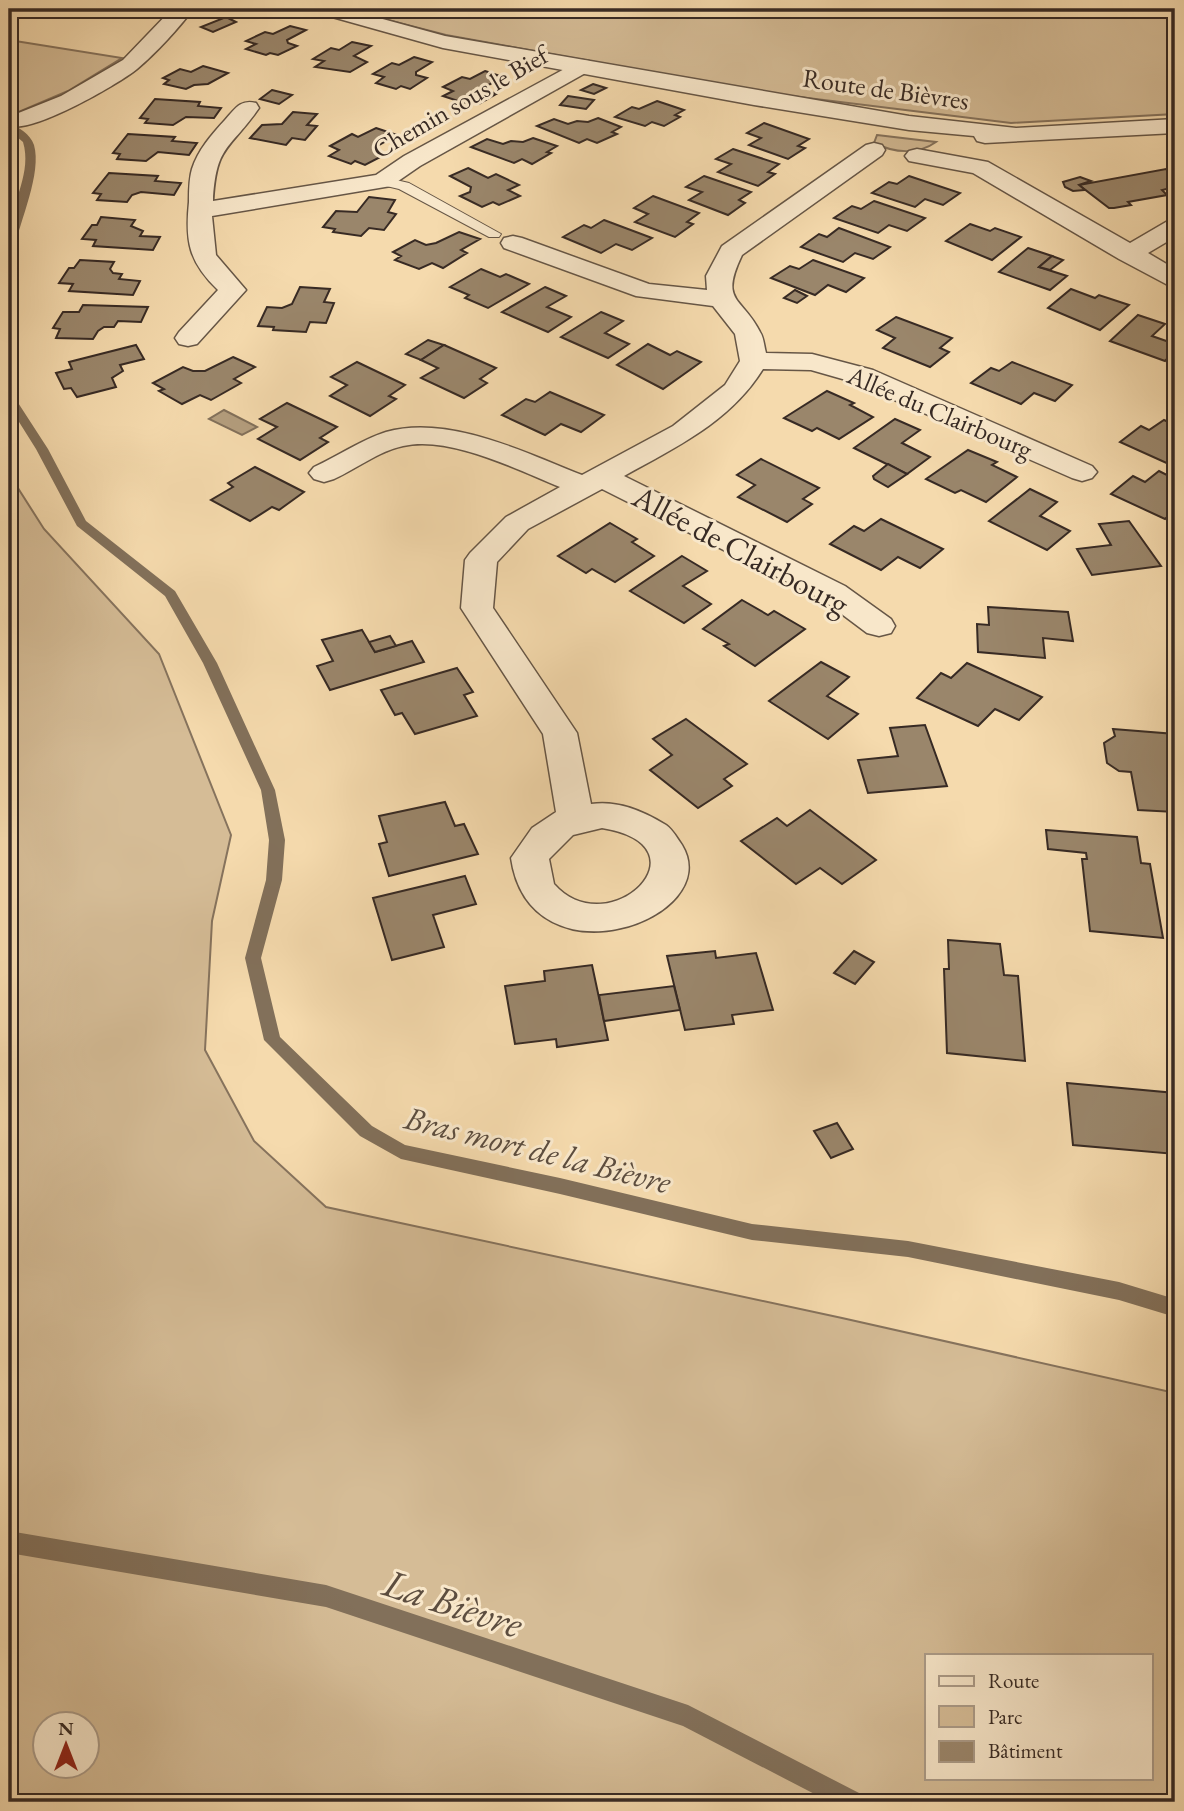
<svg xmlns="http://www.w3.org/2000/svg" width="1184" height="1811" viewBox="0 0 1184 1811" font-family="'EB Garamond',serif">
  <rect width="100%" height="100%" fill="#f5daad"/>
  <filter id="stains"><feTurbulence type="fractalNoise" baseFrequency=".00286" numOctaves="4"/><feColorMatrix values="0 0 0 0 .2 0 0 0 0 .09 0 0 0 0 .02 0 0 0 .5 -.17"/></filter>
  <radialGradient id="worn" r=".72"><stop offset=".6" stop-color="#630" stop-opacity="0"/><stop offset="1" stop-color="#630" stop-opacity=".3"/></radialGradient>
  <g fill="#d5bc96" stroke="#86735d" stroke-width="2" fill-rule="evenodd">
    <path d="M345 9H1175V114L1011 123 767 93 446 35Z"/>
    <path d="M9 40 122 58 68 91 14 114 9 112Z"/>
    <path d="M877 135 936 142C918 155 894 153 874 143Z"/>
    <path d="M9 474 44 529 159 654 231 835 212 921 205 1050 254 1141 326 1207 842 1318 1175 1393V1802H9ZM1151 1655V1778H927V1655ZM46 1724H88V1766H46Z"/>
  </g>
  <path fill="#b49e7e" stroke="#82705a" stroke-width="2" d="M224 410 257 427 242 435 209 419Z"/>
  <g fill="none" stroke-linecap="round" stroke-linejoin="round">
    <g fill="#82705a" fill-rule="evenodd">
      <path d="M9 124C19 127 30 134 34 145 42 173 20 221 14 249L9 252C9 245 8 237 9 230 13 200 32 172 23 142L9 130Z"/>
      <path d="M9 394 13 395 48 449 86 521 175 591 217 663 275 790 285 840 282 880 261 958 280 1037 372 1126 405 1145 560 1178 752 1224 908 1241 1119 1282 1175 1299V1317L1119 1300 908 1257 752 1240 560 1194 401 1159 360 1136 264 1040 245 958 266 880 269 840 261 790 203 663 165 596 77 526 36 449 9 406Z"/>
      <path d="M9 1531 326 1585 688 1705 861 1794 865 1802H830L683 1726 326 1607 9 1553Z"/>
    </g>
  </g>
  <g fill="#9a866b" stroke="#372a24" stroke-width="2">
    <path d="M226 17 236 22 213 32 201 27Z"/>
    <path d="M290 26 306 30 287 40 288 43 297 46 278 55 270 53 266 55 246 49 256 44 246 41 265 32 273 34Z"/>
    <path d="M352 42 371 46 354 56 367 62 350 72 315 67 324 61 313 59 331 48 339 50Z"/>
    <path d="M414 57 432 62 416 72V75L427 78 410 89 401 86 396 89 376 83 384 77 373 74 392 63 399 65Z"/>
    <path d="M203 66 228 73 208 84 194 85 186 89 164 84 169 80 163 78 180 69 191 72Z"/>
    <path d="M485 71 503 77 483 88 496 94 479 104 469 101 464 103 443 96 453 91 443 87 462 77 470 79Z"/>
    <path d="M593 84 606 88 594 94 581 90Z"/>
    <path d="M272 90 292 95 279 104 260 99Z"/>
    <path d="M568 96 594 100 586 109 560 105Z"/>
    <path d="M155 99 200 102 198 106 221 108 214 118 186 117 173 125 145 123 148 119 140 118Z"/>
    <path d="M657 101 684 110 675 115 680 117 664 126 652 122 645 126 615 117 632 107 639 109Z"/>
    <path d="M293 112 317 114 307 125 317 126 305 140 292 138 286 145 250 138 262 125 282 124Z"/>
    <path d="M598 118 621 127 612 132 617 134 597 143 587 139 579 143 537 126 554 119 568 124 577 121 588 122Z"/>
    <path d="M764 123 809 139 798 146 805 148 788 159 749 145 761 138 747 133Z"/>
    <path d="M376 128 397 135 377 146V150L386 154 365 165 355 161 351 164 329 156 339 150 330 146 352 134 358 137Z"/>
    <path d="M128 134 175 137 172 141 197 143 189 155 158 152 146 161 117 159 120 154 113 153Z"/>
    <path d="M533 138 557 146 547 152 551 153 532 164 522 159 514 163 471 147 487 139 503 144 511 141 523 142Z"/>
    <path d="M733 149 779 164 768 172 775 174 758 186 718 172 731 164 716 159Z"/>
    <path d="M468 168 488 178 496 174 519 185 508 190 520 196 499 205 493 202 482 207 460 196 470 192 471 187 450 176Z"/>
    <path d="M1166 169 1175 176V187L1162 190 1167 195 1128 202 1131 205 1114 208H1109L1079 185Z"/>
    <path d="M109 173 158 176 155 181 181 183 174 195 141 192 132 195 127 202 97 200 101 194 93 193Z"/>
    <path d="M704 176 751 192 739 200 745 203 728 215 689 200 702 192 686 187Z"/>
    <path d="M909 176 960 193 943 205 925 199 915 207 872 193 889 182 897 184Z"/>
    <path d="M1080 177 1091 181 1079 185 1085 190 1073 191 1065 187 1063 182Z"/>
    <path d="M653 196 699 213 687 222 693 224 675 237 635 222 648 214 634 208Z"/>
    <path d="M369 197 395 200 388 212 396 214 384 230 369 228 361 236 333 232 335 229 323 227 336 211 357 212Z"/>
    <path d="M874 201 925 218 907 231 889 225 878 233 834 218 852 206 861 209Z"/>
    <path d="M101 217 135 220 131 226 143 231 140 236 160 237 153 250 93 246 96 240 82 239 92 225H97Z"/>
    <path d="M604 220 652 238 632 250 616 244 601 253 563 237 584 225 591 228Z"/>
    <path d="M970 224 990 231 995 228 1021 237 992 260 946 241Z"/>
    <path d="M839 228 890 247 873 259 855 253 843 262 801 247 819 234 827 237Z"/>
    <path d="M459 232 480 239 461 250 467 253 443 268 432 263 419 269 395 260 401 256 393 252 415 240 426 245 436 243Z"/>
    <path d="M1028 248 1052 256 1039 267 1067 276 1050 290 999 272Z"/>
    <path d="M1052 256 1063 260 1050 270 1039 267Z"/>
    <path d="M80 260 114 262 110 269 113 273 122 274 119 279 140 281 133 295 69 291 73 284 59 283 69 268H74Z"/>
    <path d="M813 260 864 278 846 292 828 285 815 295 771 278 790 266 799 269Z"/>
    <path d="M481 269 500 277 506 274 529 284 488 308 465 298 469 295 450 287Z"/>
    <path d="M300 287 330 289 324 302 334 303 326 323 310 322 306 332 273 330 274 327 258 326 267 307 282 308 292 304Z"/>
    <path d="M545 287 566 296 547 307 571 317 548 332 502 312Z"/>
    <path d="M1071 289 1095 298 1099 295 1129 305 1100 330 1048 308Z"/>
    <path d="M795 290 807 296 797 303 784 298Z"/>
    <path d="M83 305 148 307 141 322 118 321 114 327H104L98 331 93 339 56 338 60 329 53 328 63 312H79Z"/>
    <path d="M601 312 623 321 605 333 629 344 608 358 561 337Z"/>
    <path d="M1138 315 1165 324 1152 336 1175 344V350L1165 361 1110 341Z"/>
    <path d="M896 317 952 338 940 348 949 352 930 367 883 348 895 338 877 330Z"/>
    <path d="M428 340 444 345 421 360 406 354Z"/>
    <path d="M648 344 670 355 677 351 701 362 663 389 617 365Z"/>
    <path d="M136 345 144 359 120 365 123 371 112 378 116 387 77 397 71 388 64 389 56 373 72 369 69 362Z"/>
    <path d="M444 345 496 368 480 379 487 383 464 398 421 378 438 368 421 360Z"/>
    <path d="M233 357 255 367 234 379 241 383 211 400 200 395 182 404 159 391 164 389 153 383 183 367 193 371H205Z"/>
    <path d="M357 362 405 385 389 396 396 399 370 416 330 396 347 385 331 377Z"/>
    <path d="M1012 362 1072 385 1055 401 1034 393 1021 404 971 383 991 368 999 371Z"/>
    <path d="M827 391 854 403 850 405 873 417 839 439 817 428 812 431 784 418Z"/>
    <path d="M550 392 604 415 581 432 561 424 545 435 502 415 526 399 535 402Z"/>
    <path d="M287 403 337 427 320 438 328 442 300 460 258 439 277 427 260 419Z"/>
    <path d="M895 419 920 430 902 443 930 457 907 474 854 448Z"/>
    <path d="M1164 420 1175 425V461L1171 465 1120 442 1141 426 1149 430Z"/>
    <path d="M968 450 997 462 992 465 1017 477 986 502 961 490 955 493 926 479Z"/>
    <path d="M761 459 819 488 803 499 812 504 787 522 738 497 755 485 737 475Z"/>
    <path d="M888 464 907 474 888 487 874 479 873 476Z"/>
    <path d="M255 467 304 492 279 510 272 507 250 521 211 500 233 487 228 483Z"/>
    <path d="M1159 471 1175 479V510L1165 519 1111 494 1133 476 1145 482Z"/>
    <path d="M1030 489 1057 502 1040 516 1070 531 1047 550 989 521Z"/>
    <path d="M881 519 943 549 920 568 898 557 881 570 830 544 854 526 864 531Z"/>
    <path d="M1129 521 1161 566 1092 575 1077 549 1111 545 1099 524Z"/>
    <path d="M610 523 637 539 632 542 654 556 615 582 592 569 586 573 558 556Z"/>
    <path d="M682 556 707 571 683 586 711 604 684 623 630 591Z"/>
    <path d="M742 600 768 615 774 611 805 629 755 666 724 646 729 644 703 629Z"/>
    <path d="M988 607 1068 612 1073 641 1043 638 1045 658 978 652 977 624 989 625Z"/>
    <path d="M362 630 375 652 412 641 424 662 330 690 317 666 333 661 322 640Z"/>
    <path d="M390 636 396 646 375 652 369 642Z"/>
    <path d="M821 662 849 677 827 696 858 714 828 739 769 701Z"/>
    <path d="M967 663 1042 697 1019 720 995 709 978 726 917 698 941 673 951 678Z"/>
    <path d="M457 668 473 692 464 695 477 716 415 734 402 713 395 715 381 690Z"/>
    <path d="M686 719 747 764 724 779 732 786 698 808 650 770 672 755 653 739Z"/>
    <path d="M925 725 947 786 868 793 858 760 898 756 890 728Z"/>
    <path d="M1113 729 1175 734V812L1138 810 1131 772 1119 771 1107 763 1104 743 1115 736Z"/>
    <path d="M445 802 455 826 464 824 478 854 389 876 379 844 387 842 379 816Z"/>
    <path d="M810 810 876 860 842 884 820 868 796 884 741 841 777 818 787 826Z"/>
    <path d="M1046 830 1137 837 1141 863 1150 864 1163 938 1090 931 1082 859H1087L1086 853 1048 849Z"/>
    <path d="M465 876 476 904 433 915 444 947 392 960 373 898Z"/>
    <path d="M948 940 1000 944 1004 975 1018 976 1025 1061 947 1053 944 969H949Z"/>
    <path d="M715 951 716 958 756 953 773 1010 732 1015 734 1024 685 1030 667 956Z"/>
    <path d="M854 951 874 962 855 984 834 973Z"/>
    <path d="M592 965 608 1040 557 1047 556 1039 515 1044 505 986 545 981 544 971Z"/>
    <path d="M674 986 680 1010 604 1021 599 995Z"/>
    <path d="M1067 1083 1175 1093V1154L1073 1145Z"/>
    <path d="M837 1123 853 1149 831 1158 814 1131Z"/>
  </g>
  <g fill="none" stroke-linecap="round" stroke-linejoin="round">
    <g stroke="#665646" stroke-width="2">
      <path id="service" d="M383 177 409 183 501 234 499 237H489L399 189 378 184V178Z"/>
    </g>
    <g stroke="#665646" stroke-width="3">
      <g id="minor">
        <path d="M172 9H193C180 27 155 54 137 69 117 85 35 132 11 126L9 120 11 116 61 96 123 60Z"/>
        <path d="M581 60 589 61 592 66 589 71 420 166 391 186 212 216 216 255 246 290 197 344 188 346 179 344 175 338 179 332 218 290C189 262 185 242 189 202 189 192 189 179 192 169 198 150 212 134 225 120 235 109 240 99 256 103L259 108C230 150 216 144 213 201L376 175 404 156Z"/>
        <path d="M874 143 882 145 885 150 882 155 742 255C719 303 742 296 760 332 764 338 764 346 766 353L812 354 873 370 1092 466 1097 472 1092 478 1082 481 1072 478 853 382 811 370 763 369C730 422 676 447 624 476L845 586 891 619 895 626 891 633 879 636 867 633 823 600 602 489 528 529 497 562 493 608 577 733 591 804C618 800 643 811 666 825 673 830 677 838 682 845 727 919 530 989 511 858L532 828 556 812 543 734 461 608 465 560 470 553 506 517 560 487C518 470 449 435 403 446 379 451 356 469 334 479L324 482 314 479 309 473 314 467C338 456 361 440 386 432 448 414 526 453 582 475L673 426 725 385 740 361 735 334 713 306 636 296 504 248 501 243 504 238 513 236 522 238 649 284 707 290 706 276 722 246 866 145ZM602 828C712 846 609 946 554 884L549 859 573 835Z"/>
        <path d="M917 149 988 162 1130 243 1166 222 1175 220V237L1148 253 1175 269V287L1166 284 1119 259 973 173 909 161 905 156 909 151Z"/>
      </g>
    </g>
    <g stroke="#665646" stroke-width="3">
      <path id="tertiary" d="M315 9H346L445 36 909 116 1016 128 1175 119V133L985 143 977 141 974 136 909 130 754 105 443 48 318 13Z"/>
    </g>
    <use href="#service" fill="#f8e7ca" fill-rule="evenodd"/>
    <use href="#minor" fill="#f8e7ca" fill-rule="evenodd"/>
    <use href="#tertiary" fill="#f8e7ca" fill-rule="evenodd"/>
  </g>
  <g text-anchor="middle" stroke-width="6" stroke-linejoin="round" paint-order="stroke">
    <g font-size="26" fill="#372a24" stroke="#f8e7ca">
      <text transform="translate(886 89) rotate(8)" y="9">Route de Bièvres</text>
      <text transform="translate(460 102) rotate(-30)" y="9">Chemin sous le Bief</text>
      <text transform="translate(940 412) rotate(23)" y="9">Allée du Clairbourg</text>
    </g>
    <g font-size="32" fill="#372a24" stroke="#f8e7ca">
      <text transform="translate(741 550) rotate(28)" y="11">Allée de Clairbourg</text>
    </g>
    <g font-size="33" font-style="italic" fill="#5c4d3f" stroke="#f8e7ca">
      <text transform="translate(538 1149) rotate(14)" y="12">Bras mort de la Bièvre</text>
    </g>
    <g font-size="40" font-style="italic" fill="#5c4d3f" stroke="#f8e7ca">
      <text transform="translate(453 1603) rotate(18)" y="14">La Bièvre</text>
    </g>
  </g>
  <rect width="1184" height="1811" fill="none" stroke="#f5daad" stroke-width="35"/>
  <rect x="10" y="10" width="1163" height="1790" fill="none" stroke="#372a24" stroke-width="3.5"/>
  <rect x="18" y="18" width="1149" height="1776" fill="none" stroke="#372a24" stroke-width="2"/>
  <rect x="925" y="1654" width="228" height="126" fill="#f8e7ca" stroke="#ab9b88" stroke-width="2"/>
  <rect x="939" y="1676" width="35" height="10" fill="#f8e7ca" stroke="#ab9b88" stroke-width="2"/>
  <text x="988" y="1688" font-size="21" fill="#372a24">Route</text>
  <rect x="939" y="1706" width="35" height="21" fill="#d5bc96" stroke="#ab9b88" stroke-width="2"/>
  <text x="988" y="1724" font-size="21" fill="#372a24">Parc</text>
  <rect x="939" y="1741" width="35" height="21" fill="#9a866b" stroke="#ab9b88" stroke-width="2"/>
  <text x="988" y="1758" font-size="21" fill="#372a24">Bâtiment</text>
  <g transform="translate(66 1745)"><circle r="33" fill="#f8e7ca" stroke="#ab9b88" stroke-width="2"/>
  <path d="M0-5L12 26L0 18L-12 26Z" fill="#8f2418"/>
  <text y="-10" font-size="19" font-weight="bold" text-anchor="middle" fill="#372a24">N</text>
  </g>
  <rect width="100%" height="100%" filter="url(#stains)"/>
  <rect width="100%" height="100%" fill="url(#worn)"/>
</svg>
